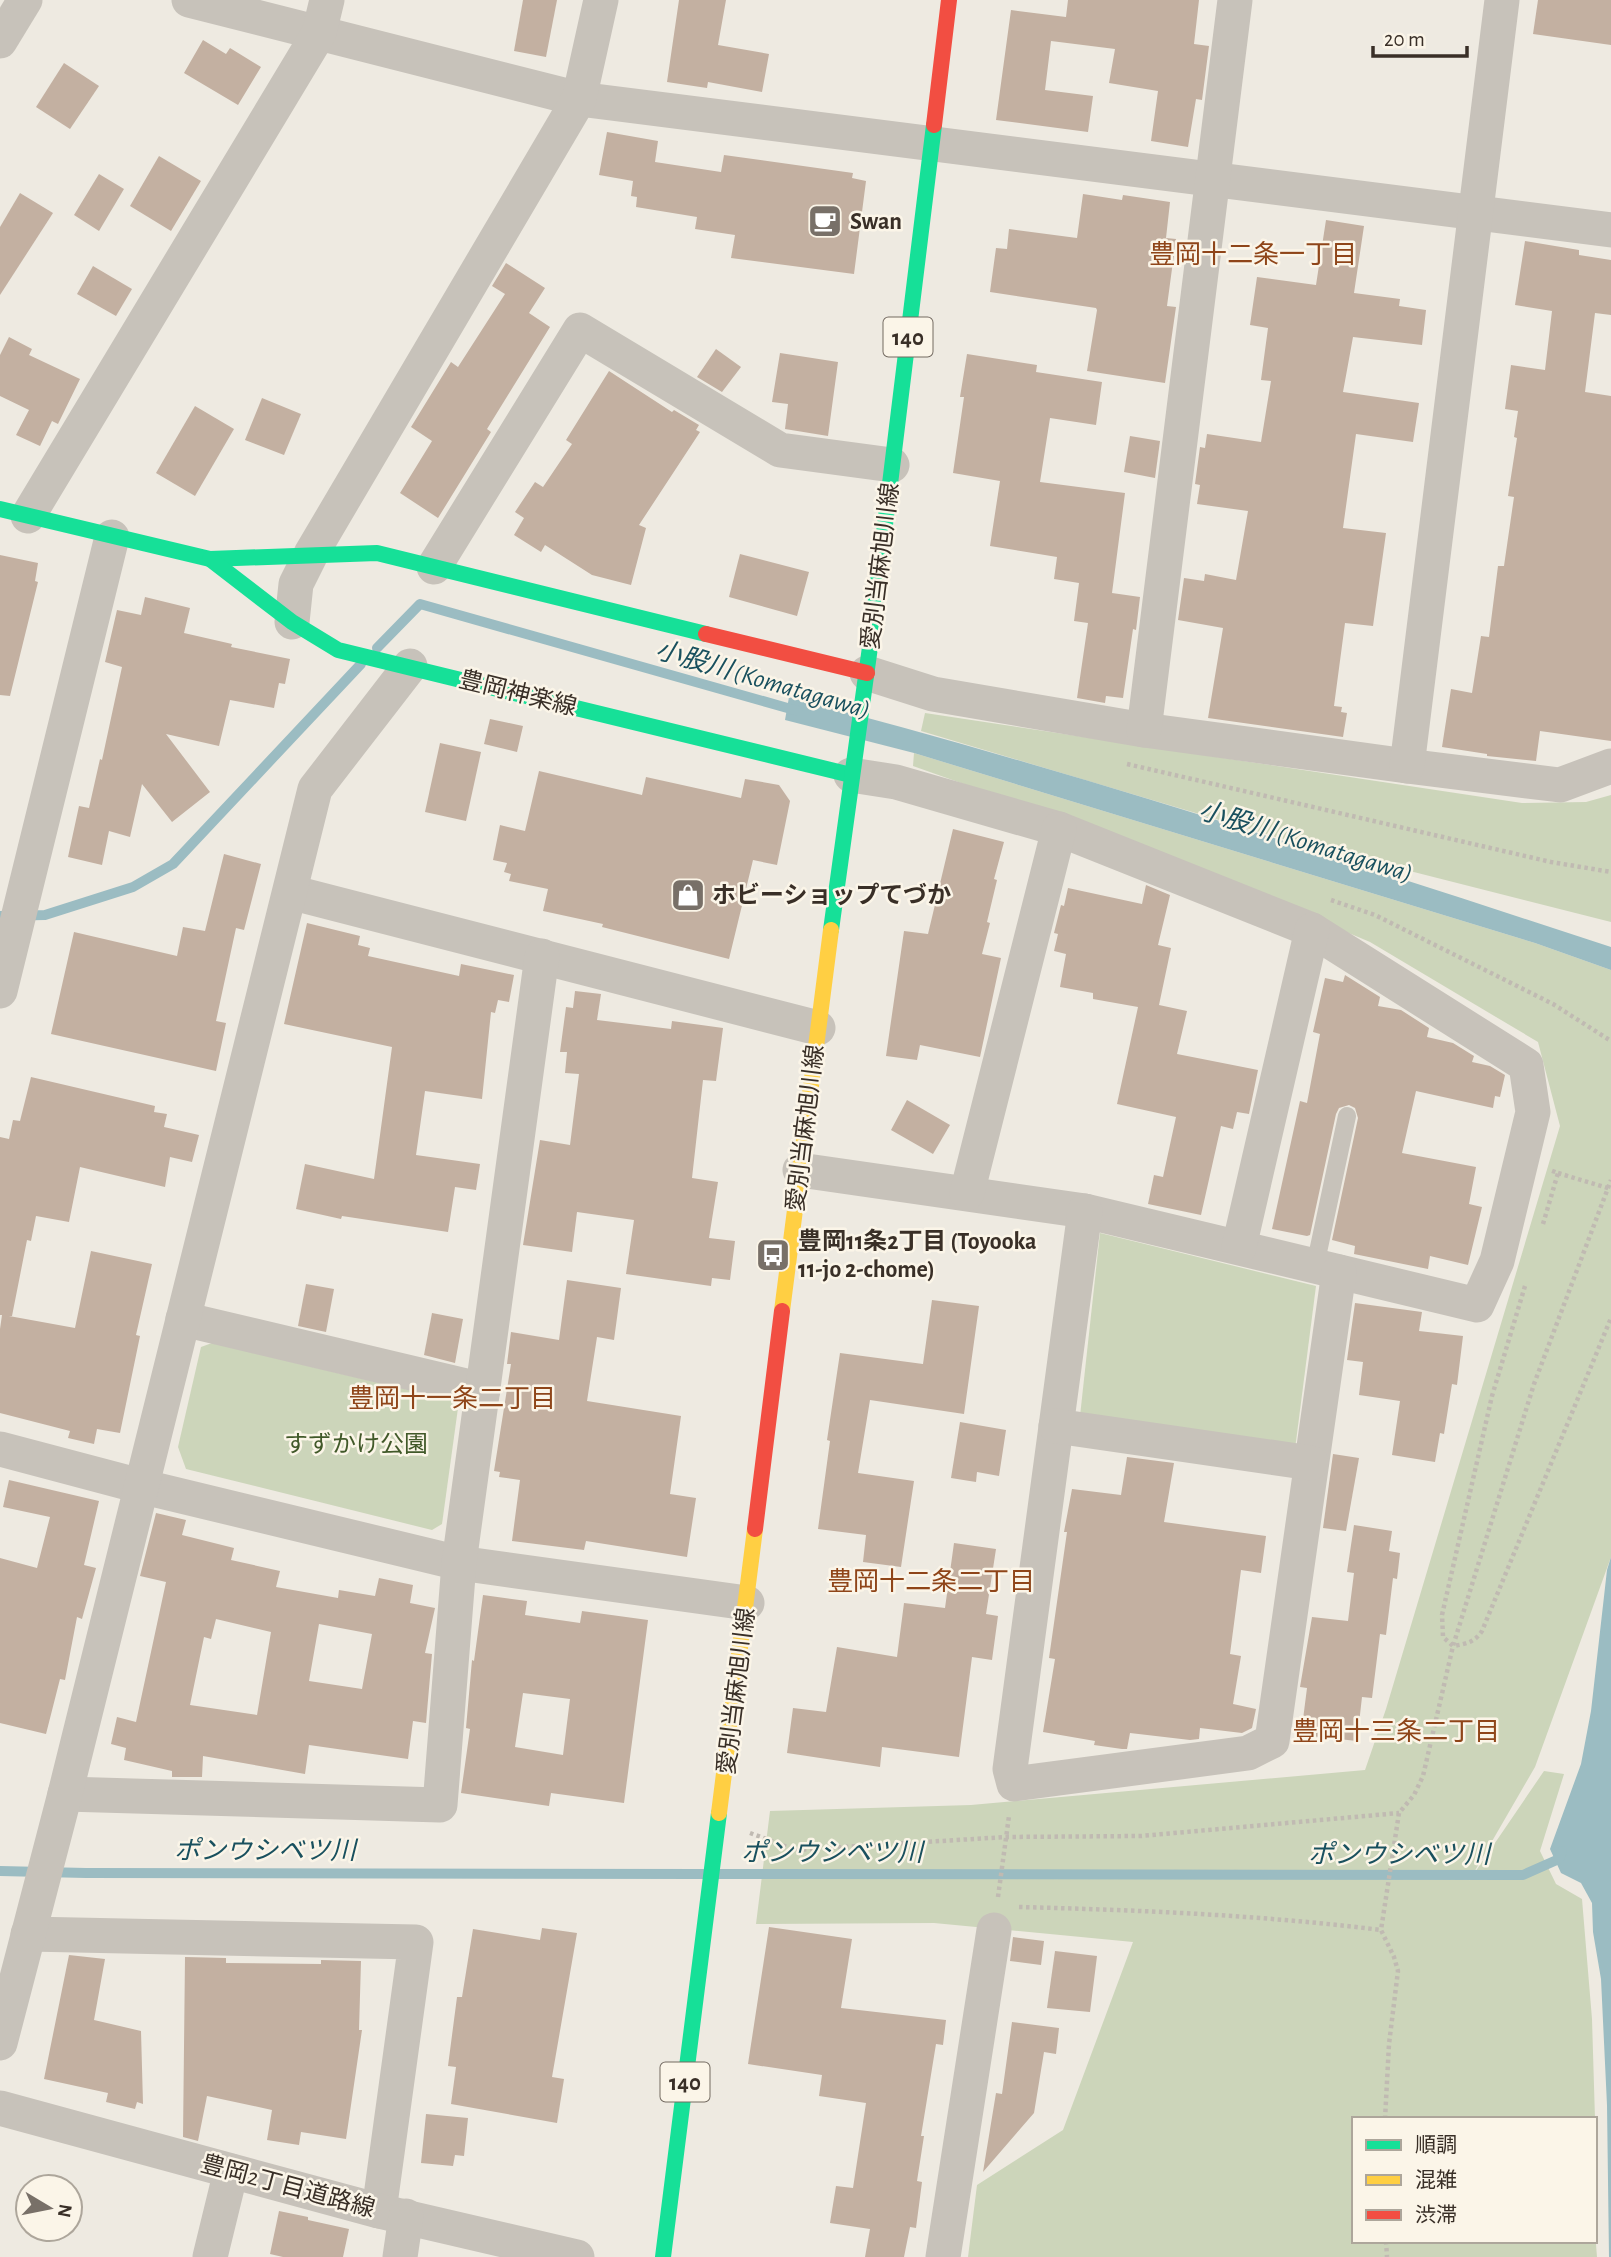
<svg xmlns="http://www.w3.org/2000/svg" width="1611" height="2257" viewBox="0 0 1611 2257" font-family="'Alegreya Sans','Noto Sans JP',sans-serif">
  <rect width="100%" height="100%" fill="#eeeae1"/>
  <g fill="#ccd5ba">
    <path d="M925 713 1522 803 1586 802 1611 795V922L1276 837 921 731Z"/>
    <path d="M914 753 1535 943 1611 970V1557L1535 1767 1469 1881 1544 1771 1564 1774 1540 1851 1556 1884 1582 1899 1592 2019 1595 2119H1354V2241H1595V2232L1597 2257H968L977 2185 1063 2130 1133 1942 934 1923 756 1924 770 1811 971 1805 1365 1770 1386 1709 1560 1126 1538 1042 1370 942 1169 857 913 766Z"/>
    <path d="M1100 1233 1316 1286 1295 1449 1080 1416Z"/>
    <path d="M212 1343 451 1400 458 1408 442 1524 432 1530 186 1469 178 1447 201 1347Z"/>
  </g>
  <g fill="#9bbcc2">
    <path d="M789 697C1067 769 1339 858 1611 947V970L1535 943 914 753 785 720Z"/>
    <path d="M1611 1557V2257H1609L1607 2105 1601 1979 1593 1932 1592 1903 1581 1883 1561 1873 1550 1849 1581 1764 1591 1711 1607 1570Z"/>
  </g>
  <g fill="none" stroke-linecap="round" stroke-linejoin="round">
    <g stroke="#9bbcc2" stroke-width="10">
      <path d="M377 648 420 604 798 711"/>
      <path d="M0 916 45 915 133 887 173 864 361 664"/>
      <path d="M0 1871 86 1873 703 1874"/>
      <path d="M718 1874 1523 1875 1559 1859 1562 1851"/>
    </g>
  </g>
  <g fill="#c3b0a1" fill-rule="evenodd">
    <path d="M523 0H557L546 57 514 51Z"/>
    <path d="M679 0H726L718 45 769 54 762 92 708 82 707 88 667 82Z"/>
    <path d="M1068 0H1199L1194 44 1209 46 1202 100 1196 99 1188 147 1151 141 1158 91 1109 83 1115 49 1051 41 1045 90 1093 96 1088 132 996 120 1011 10 1066 17Z"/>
    <path d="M1538 0H1611V45L1533 34Z"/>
    <path d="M203 40 226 54 230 48 261 67 238 105 184 73Z"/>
    <path d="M64 63 99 86 70 129 36 107Z"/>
    <path d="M607 132 658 141 655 162 721 172 724 155 853 173 852 178 866 181 854 274 731 258 735 235 695 229 697 217 636 207 637 197 631 196 633 181 599 175Z"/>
    <path d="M159 156 201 181 171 231 130 206Z"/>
    <path d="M99 174 124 189 99 231 74 215Z"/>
    <path d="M20 193 53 213 0 295V227Z"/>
    <path d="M1083 194 1122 200 1123 195 1170 202 1166 238 1176 239 1167 306 1176 307 1165 383 1087 371 1097 310 1096 308 990 292 996 248 1007 249 1009 229 1077 238Z"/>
    <path d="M1326 220 1364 226 1354 293 1400 299 1399 306 1426 310 1422 345 1353 337 1343 392 1419 403 1413 442 1356 434 1343 528 1386 533 1373 626 1345 623 1334 706 1342 707 1341 712 1347 713 1343 737 1208 718 1223 628 1178 620 1184 578 1204 581 1205 574 1236 580 1248 511 1197 504 1200 485 1195 484 1200 447 1205 448 1207 434 1261 442 1271 381 1261 380 1268 328 1250 325 1257 277 1316 285Z"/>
    <path d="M1525 241 1579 250V255L1611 260V315L1595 313 1585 392 1611 396V741L1540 731 1536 761 1487 756V754L1442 747 1451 689 1472 693 1481 636 1489 637 1498 566H1504L1514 497 1508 496 1517 438 1514 437 1518 411 1505 409 1511 365 1545 370 1552 311 1515 305Z"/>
    <path d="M506 263 545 288 529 313 550 327 487 429 491 432 438 518 400 493 432 441 411 427 451 362 458 367 505 294 492 286Z"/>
    <path d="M93 266 132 289 116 316 77 294Z"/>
    <path d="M9 337 32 349 29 355 80 379 58 424 52 421 40 446 16 435 29 410 0 396V355Z"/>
    <path d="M716 349 741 367 722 392 697 377Z"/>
    <path d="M780 353 838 362 828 436 785 429 788 404 772 402Z"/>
    <path d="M967 354 1037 365 1036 372 1102 382 1096 425 1050 418 1040 482 1125 493 1112 593 1140 597 1136 630 1133 629 1123 698 1106 696 1105 703 1077 698 1088 623 1074 621 1079 583 1054 579 1057 557 990 546 1000 481 953 473 964 397H960Z"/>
    <path d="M609 371 672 412 674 410 699 425 696 430 700 432 639 525 646 528 631 585 592 575 545 545 541 552 514 535 524 518 515 512 535 482 543 487 572 444 566 440Z"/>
    <path d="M262 398 301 414 284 455 245 440Z"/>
    <path d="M195 406 234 429 195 496 156 473Z"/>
    <path d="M1130 436 1160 441 1155 478 1124 472Z"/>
    <path d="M740 554 809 572 797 616 729 597Z"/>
    <path d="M0 555 38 563 35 581 38 582 10 696 0 695Z"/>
    <path d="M145 597 190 608 184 633 232 644 231 647 290 659 285 684 279 683 274 708 230 700 219 746 166 734 210 792 172 822 142 784 130 837 109 831 102 865 68 857 79 806 89 808 100 759 102 760 122 667 105 662 117 610 141 615Z"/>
    <path d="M490 719 523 726 517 752 484 744Z"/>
    <path d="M440 743 481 752 466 821 425 812Z"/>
    <path d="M539 771 642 795 646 777 741 798 745 779 779 785 790 801 777 865 753 860 729 959 602 927 603 924 543 911 548 889 509 881 511 874 504 872 507 863 493 860 500 825 525 831Z"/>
    <path d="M953 829 1004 842 994 879 997 880 987 922 990 923 982 954 1001 958 980 1057 920 1045 917 1060 886 1056 904 931 928 934Z"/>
    <path d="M224 854 261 864 244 930 236 928 216 1021 226 1023 216 1071 51 1034 74 932 177 956 183 927 205 931Z"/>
    <path d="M1146 885 1170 895 1158 945 1171 948 1159 1005 1187 1011 1177 1054 1258 1070 1249 1114 1237 1112 1233 1129 1221 1126 1201 1215 1148 1204 1154 1175 1163 1177 1176 1117 1117 1104 1138 1007 1093 999V993L1060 987 1066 954 1054 951 1058 934 1054 933 1061 905 1064 906 1068 888 1142 904Z"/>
    <path d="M307 923 360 936 358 945 370 948 368 956 459 976 461 964 514 975 509 1002 498 1000 495 1013 491 1012 482 1099 425 1091 416 1155 480 1164 476 1190 455 1187 448 1232 342 1216 341 1219 296 1209 305 1164 374 1179 392 1047 284 1024Z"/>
    <path d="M1345 975 1380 997 1378 1006 1401 1010 1429 1028 1427 1037 1453 1043 1474 1056 1472 1062 1490 1066 1505 1075 1500 1097 1495 1096 1493 1108 1416 1091 1402 1153 1476 1167 1469 1204 1482 1207 1468 1265 1430 1256 1428 1269 1354 1254 1355 1246 1332 1240 1358 1118 1355 1108 1349 1105 1339 1108 1336 1114 1310 1235 1307 1236 1272 1229 1300 1101 1307 1103 1320 1034 1313 1032 1325 978 1343 982Z"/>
    <path d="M575 991 601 994 597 1020 671 1029 672 1021 723 1028 716 1081 703 1080 692 1178 718 1182 709 1238 735 1241 730 1280 712 1278 711 1286 626 1274 634 1220 577 1212 572 1252 523 1245 540 1140 570 1145 579 1074 565 1073 567 1052H560L566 1007 573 1008Z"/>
    <path d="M31 1077 155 1106 154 1112 167 1114 164 1127 199 1135 192 1162 170 1157 165 1187 80 1167 69 1222 36 1216 31 1241 27 1240 12 1316H9L75 1328 91 1251 152 1264 136 1335 140 1336 120 1433 97 1429 94 1444 68 1438 70 1431 0 1413V1329L2 1315H0V1137L9 1139 13 1120 20 1121Z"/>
    <path d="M907 1100 950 1125 933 1154 891 1130Z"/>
    <path d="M567 1280 621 1288 614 1340 597 1337 587 1401 681 1416 670 1494 696 1498 687 1557 586 1541 584 1550 512 1541 520 1480 499 1477 500 1472 494 1471 511 1364H507L511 1332 559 1340Z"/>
    <path d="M306 1284 334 1289 326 1332 298 1326Z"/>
    <path d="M932 1300 979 1306 964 1414 870 1400 858 1473 914 1481 901 1567 863 1562 866 1535 818 1529 830 1441 827 1440 840 1353 923 1364Z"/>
    <path d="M1355 1303 1422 1312 1419 1331 1463 1336 1457 1385 1452 1384 1444 1434 1440 1433 1435 1462 1392 1455 1400 1401 1359 1395 1363 1362 1347 1360Z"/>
    <path d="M432 1313 463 1319 455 1363 424 1355Z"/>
    <path d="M960 1422 1006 1430 999 1476 977 1472 976 1482 951 1478Z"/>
    <path d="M1333 1454 1359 1458 1346 1531 1323 1528Z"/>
    <path d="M1127 1457 1174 1463 1164 1522 1266 1536 1261 1573 1241 1570 1230 1654 1241 1656 1233 1704 1256 1709 1252 1728 1242 1733 1200 1728 1199 1739 1190 1740 1130 1733 1127 1749H1122L1094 1745 1095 1741 1043 1732 1055 1659 1049 1658 1067 1532H1064L1072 1489 1121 1495Z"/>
    <path d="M9 1480 99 1501 84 1565 96 1568 82 1619 77 1617 65 1680 60 1679 46 1734 0 1723V1558L37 1568 50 1517 3 1507Z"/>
    <path d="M156 1513 186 1520 182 1535 234 1548 231 1560 280 1571 276 1587 338 1598 339 1590 375 1596 379 1578 413 1585 410 1603 435 1608 425 1653 432 1654 426 1723 413 1721 408 1759 309 1745 305 1774 203 1756 202 1777H172V1771L124 1760 126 1748 111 1744 117 1717 136 1722 166 1582 140 1576ZM216 1619 271 1632 257 1715 190 1705 204 1637 211 1639ZM319 1624 372 1634 362 1689 309 1681Z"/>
    <path d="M1354 1525 1392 1531 1389 1551 1400 1553 1397 1579 1393 1578 1386 1635 1380 1634 1372 1698 1362 1697 1357 1741 1301 1735 1307 1688 1300 1687 1312 1617 1348 1621 1354 1573 1347 1572Z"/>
    <path d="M954 1543 996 1549 986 1614 998 1616 992 1660 972 1657 959 1757 882 1747 880 1767 787 1753 793 1708 826 1712 837 1647 897 1657 904 1603 945 1608Z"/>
    <path d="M483 1595 527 1601 525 1615 580 1623 582 1611 648 1620 624 1803 551 1793 549 1806 461 1793 470 1729 466 1728 472 1660 474 1661ZM523 1693 570 1699 563 1755 515 1747Z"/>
    <path d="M769 1927 852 1939 841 2008 946 2020 943 2045 936 2044 921 2136H924L917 2181 922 2182 916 2228 910 2227 904 2257H865L870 2229 830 2223 836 2186 853 2188 866 2103 819 2096 822 2075 748 2064Z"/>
    <path d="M542 1928 577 1933 552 2077 564 2079 557 2123 451 2104 456 2067 448 2066 457 1997H462L473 1929 540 1940Z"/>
    <path d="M1013 1937 1044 1941 1041 1965 1010 1961Z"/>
    <path d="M1055 1951 1097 1956 1090 2012 1047 2008Z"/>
    <path d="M69 1955 105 1959 94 2020 141 2031 143 2104 137 2102 135 2109 106 2102 108 2093 44 2079Z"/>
    <path d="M185 1957 226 1958V1963L321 1964V1960L361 1961 359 2030H362L346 2139 301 2132 299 2145 267 2140 272 2110 207 2096 198 2141 183 2137Z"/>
    <path d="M1012 2022 1059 2028 1056 2054 1044 2052 1034 2113 983 2172 996 2093 1002 2094Z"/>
    <path d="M426 2114 468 2118 464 2156 455 2155 453 2166 421 2163Z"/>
    <path d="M279 2211 308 2217V2220L349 2229 343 2257H283L270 2254Z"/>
  </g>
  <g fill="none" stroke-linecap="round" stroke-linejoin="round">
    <g stroke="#c0bab2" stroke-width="4.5" stroke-dasharray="3.5 3.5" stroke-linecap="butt">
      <path d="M1127 764 1551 862 1611 872"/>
      <path d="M1331 900 1375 915 1553 1004 1611 1041"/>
      <path d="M1558 1173 1611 1189"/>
      <path d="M1543 1224 1558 1173 1550 1170"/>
      <path d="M1525 1286 1492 1396 1442 1615 1443 1637 1453 1646C1466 1644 1475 1642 1482 1631L1611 1318"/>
      <path d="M750 1833 795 1850 1006 1837 1141 1836 1399 1813"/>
      <path d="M998 1897 1009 1816"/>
      <path d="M1019 1907C1140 1910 1260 1915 1381 1930"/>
      <path d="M1385 2119 1389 2044 1398 1971 1394 1957 1381 1930 1399 1813 1414 1795 1423 1776 1453 1646 1534 1384 1611 1180"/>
      <path d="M1386 2241 1387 2257"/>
    </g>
    <path stroke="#c7c2ba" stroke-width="18" d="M1315 1266 1347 1116"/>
    <g stroke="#c7c2ba" stroke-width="35">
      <path d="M189 0 579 99 1611 230"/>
      <path d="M0 41 25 0"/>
      <path d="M28 516 319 33 327 0"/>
      <path d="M434 567 580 330 780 450 892 465"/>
      <path d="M292 622 296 584 311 554 579 99 601 0"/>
      <path d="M867 673 933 694 1144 730 1407 766 1560 785 1611 766"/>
      <path d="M1144 730 1235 0"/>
      <path d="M1407 766 1502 0"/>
      <path d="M290 892 818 1028"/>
      <path d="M0 991 112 537"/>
      <path d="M800 1170 1085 1211 1477 1305 1497 1261 1533 1112 1526 1065 1312 930 1059 829 896 782 851 775"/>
      <path d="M967 1193 1059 829"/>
      <path d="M1085 1211 1010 1769 1014 1784 1248 1753 1272 1741 1339 1272"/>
      <path d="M1239 1247 1312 930"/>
      <path d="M183 1319 483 1390"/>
      <path d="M1056 1426 1311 1463"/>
      <path d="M0 1449 140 1486 459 1563 747 1603"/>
      <path d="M65 1794 440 1805 459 1563 542 956"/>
      <path d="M28 1934 416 1942 379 2211"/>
      <path d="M0 2043 65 1794 315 789 410 666"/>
      <path d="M0 2108 379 2211 577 2257"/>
      <path d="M210 2257 231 2171"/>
      <path d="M400 2257 406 2216"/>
      <path d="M943 2257 994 1930"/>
    </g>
    <g stroke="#16e098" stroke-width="16">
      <path d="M0 509 210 559 377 553 706 634"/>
      <path d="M210 559 292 622 338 650 851 775"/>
      <path d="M831 930 870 647 934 125"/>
      <path d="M663 2257 719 1813"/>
    </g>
    <g stroke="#ffcf43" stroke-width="16">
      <path d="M782 1311 831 930"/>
      <path d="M719 1813 755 1529"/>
    </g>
    <g stroke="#f24e42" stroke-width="16">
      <path d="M934 125 949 0"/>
      <path d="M706 634 867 673"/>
      <path d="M755 1529 782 1311"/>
    </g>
  </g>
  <defs>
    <g id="cafe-square" transform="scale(1.75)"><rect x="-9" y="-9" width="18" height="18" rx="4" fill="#787068" stroke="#fbf5e8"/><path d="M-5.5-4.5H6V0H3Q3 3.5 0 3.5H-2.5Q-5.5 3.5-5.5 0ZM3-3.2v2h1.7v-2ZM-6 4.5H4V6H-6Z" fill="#fff"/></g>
    <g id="shop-square" transform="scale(1.75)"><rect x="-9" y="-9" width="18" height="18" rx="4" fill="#787068" stroke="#fbf5e8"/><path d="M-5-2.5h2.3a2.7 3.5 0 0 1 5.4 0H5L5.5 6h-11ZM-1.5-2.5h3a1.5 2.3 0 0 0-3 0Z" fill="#fff"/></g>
    <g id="bus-square" transform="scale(1.75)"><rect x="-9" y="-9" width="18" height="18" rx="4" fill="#787068" stroke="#fbf5e8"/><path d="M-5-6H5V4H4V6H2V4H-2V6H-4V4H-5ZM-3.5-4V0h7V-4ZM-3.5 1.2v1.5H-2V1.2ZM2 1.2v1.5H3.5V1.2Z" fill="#fff"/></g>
  </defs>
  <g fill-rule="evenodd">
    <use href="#cafe-square" x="825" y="221"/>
    <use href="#shop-square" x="688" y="895"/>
    <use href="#bus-square" x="773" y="1255"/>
  </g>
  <g text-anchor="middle" stroke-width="5" stroke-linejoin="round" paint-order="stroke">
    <g fill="#fbf5e8" stroke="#736a61" stroke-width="2">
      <rect x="883.5" y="317.5" width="49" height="39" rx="5"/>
      <rect x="660.5" y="2062.5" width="49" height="39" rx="5"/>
    </g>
    <g font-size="23" font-weight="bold" fill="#392f27">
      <text x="908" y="345">140</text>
      <text x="685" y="2090">140</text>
    </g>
    <g font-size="24" font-weight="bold" fill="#392f27" stroke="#fbf5e8" text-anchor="start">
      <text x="850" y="229">Swan</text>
      <text x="712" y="903">ホビーショップてづか</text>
      <text x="798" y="1249">豊岡11条2丁目 (Toyooka<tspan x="798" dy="28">11-jo 2-chome)</tspan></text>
    </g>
    <g font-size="24" fill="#392f27" stroke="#fbf5e8">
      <text transform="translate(880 566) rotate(-83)" y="8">愛別当麻旭川線</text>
      <text transform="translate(518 693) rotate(14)" y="8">豊岡神楽線</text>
      <text transform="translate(805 1128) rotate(-83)" y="8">愛別当麻旭川線</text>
      <text transform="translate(736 1691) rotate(-83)" y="8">愛別当麻旭川線</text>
      <text transform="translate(288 2186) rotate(15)" y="8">豊岡2丁目道路線</text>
    </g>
    <g font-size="24" fill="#415929" stroke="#fbf5e8">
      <text x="356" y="1452">すずかけ公園</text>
    </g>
    <g font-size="26" fill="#8f4519" stroke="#fbf5e8">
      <text x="1253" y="263">豊岡十二条一丁目</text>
      <text x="452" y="1407">豊岡十一条二丁目</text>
      <text x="931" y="1590">豊岡十二条二丁目</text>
      <text x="1396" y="1740">豊岡十三条二丁目</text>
    </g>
    <g font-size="26" font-style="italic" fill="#19505e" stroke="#fbf5e8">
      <text transform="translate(763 679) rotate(16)" y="9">小股川 (Komatagawa)</text>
      <text transform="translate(1306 841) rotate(17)" y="9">小股川 (Komatagawa)</text>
      <text x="265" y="1859">ポンウシベツ川</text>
      <text x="832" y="1861">ポンウシベツ川</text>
      <text x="1399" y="1863">ポンウシベツ川</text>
    </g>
  </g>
  <rect x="1352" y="2117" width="245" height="126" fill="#fbf5e8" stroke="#ada69b" stroke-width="2"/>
  <rect x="1366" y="2140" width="35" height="10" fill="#16e098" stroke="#ada69b" stroke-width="2"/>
  <text x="1415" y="2152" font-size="21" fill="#392f27">順調</text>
  <rect x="1366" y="2175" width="35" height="10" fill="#ffcf43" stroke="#ada69b" stroke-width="2"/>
  <text x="1415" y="2187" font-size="21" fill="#392f27">混雑</text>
  <rect x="1366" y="2210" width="35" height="10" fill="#f24e42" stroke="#ada69b" stroke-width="2"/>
  <text x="1415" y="2222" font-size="21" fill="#392f27">渋滞</text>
  <g transform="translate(49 2208) rotate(100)"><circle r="33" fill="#fbf5e8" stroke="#ada69b" stroke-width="2"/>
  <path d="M0-5L12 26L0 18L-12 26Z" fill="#787068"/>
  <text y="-10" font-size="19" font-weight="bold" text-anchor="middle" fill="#392f27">N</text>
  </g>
  <path d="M1373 46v10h94v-10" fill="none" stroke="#392f27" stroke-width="3.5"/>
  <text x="1384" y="46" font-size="21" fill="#392f27" stroke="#fbf5e8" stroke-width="5" paint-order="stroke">20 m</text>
</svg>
